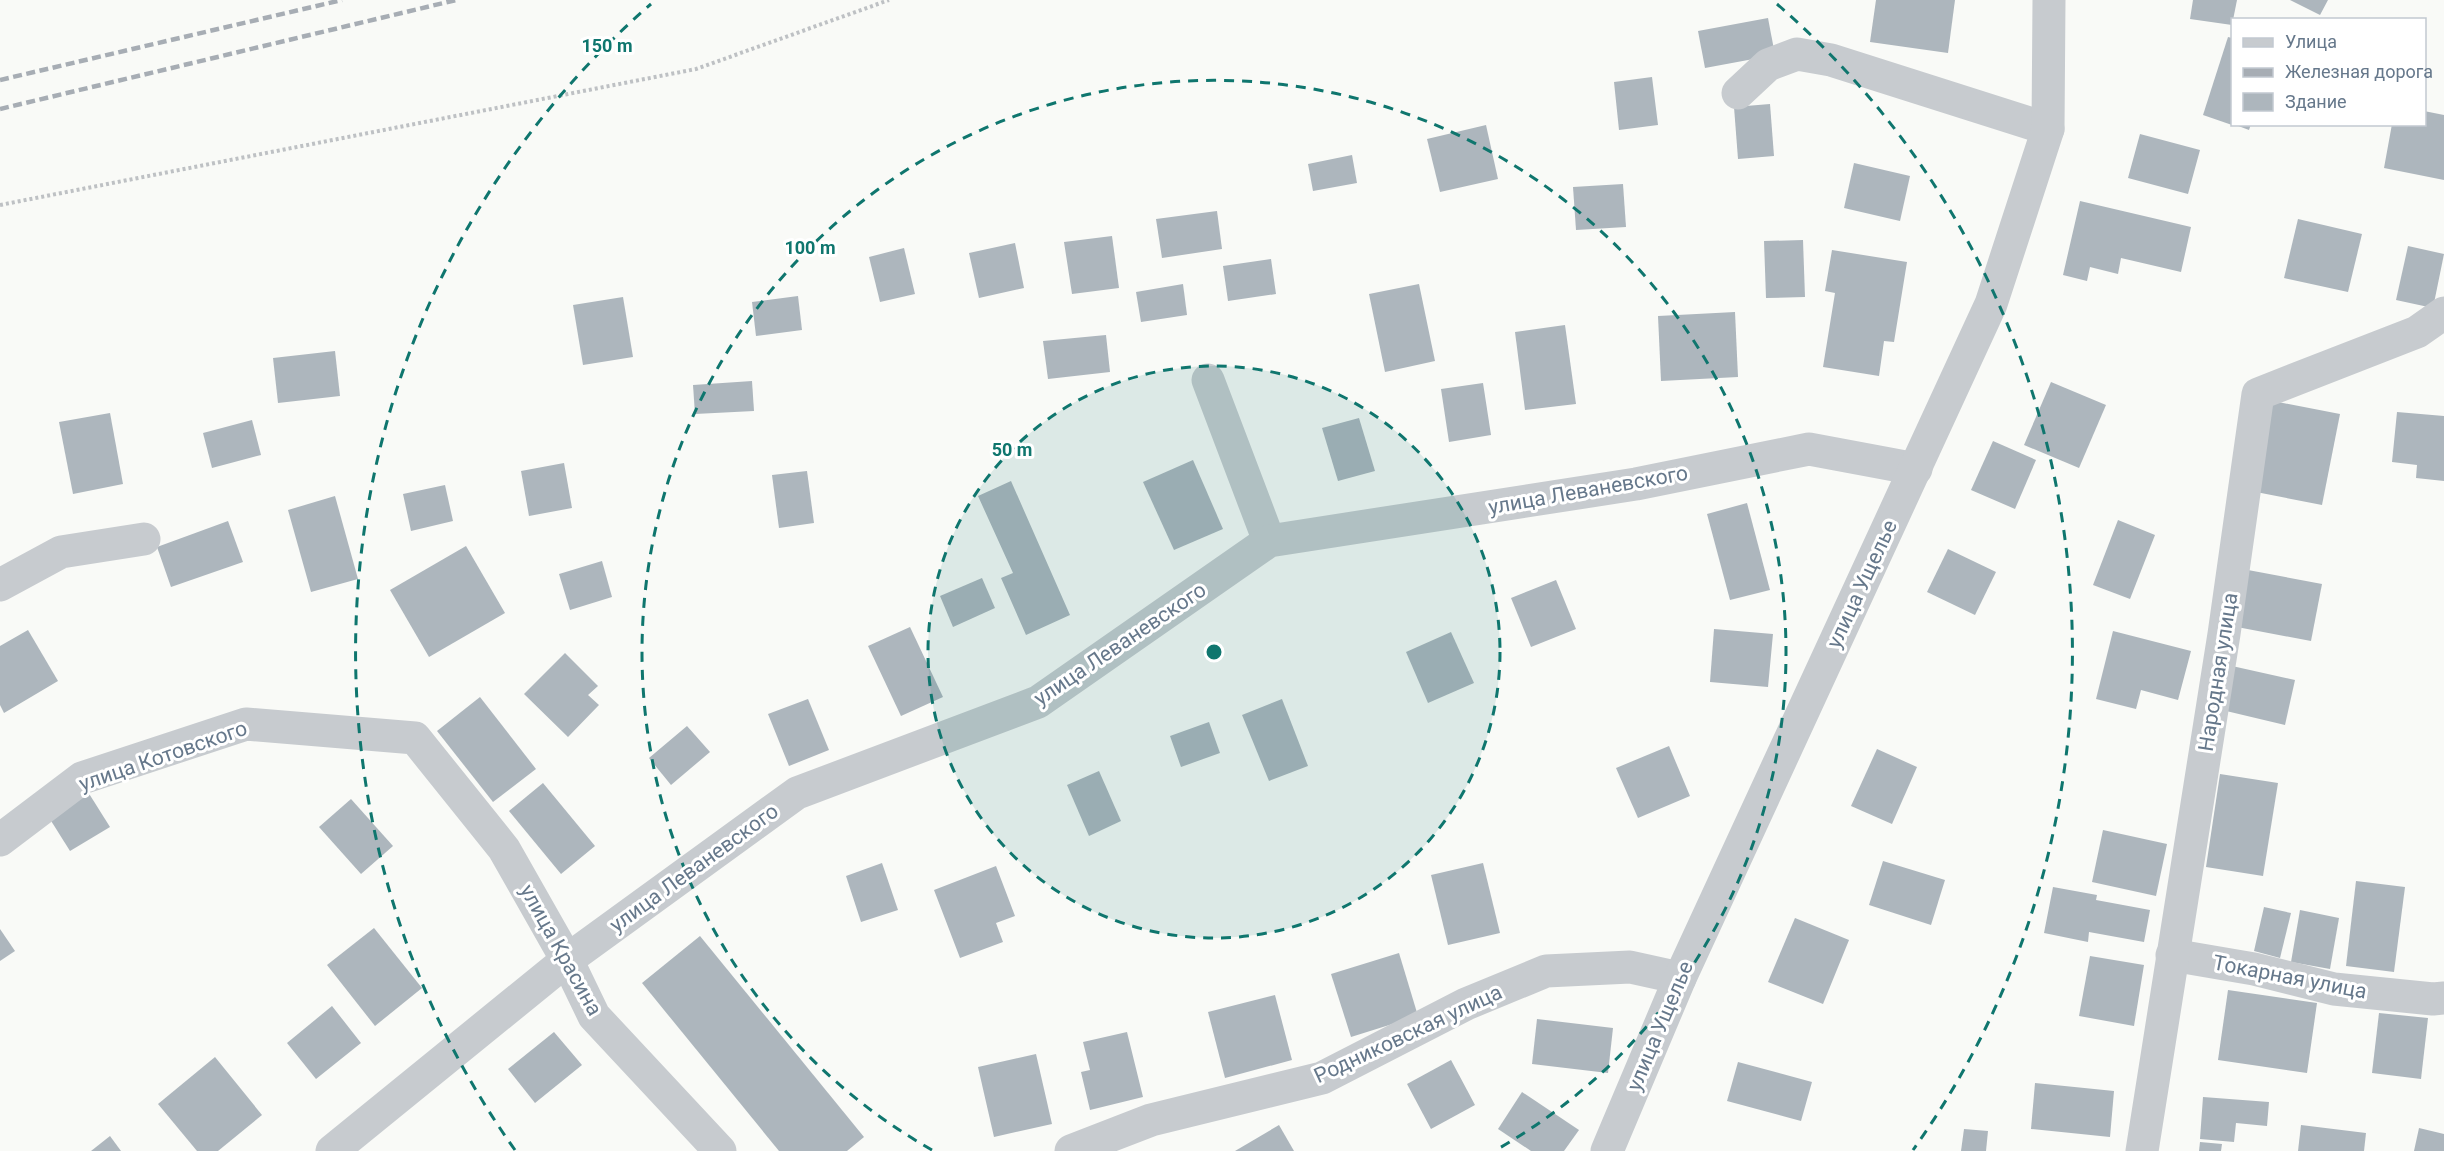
<svg xmlns="http://www.w3.org/2000/svg" width="2444" height="1151" viewBox="0 0 2444 1151" font-family="Roboto,sans-serif">
  <rect width="100%" height="100%" fill="#f9faf7"/>
  <g fill="#adb6bd">
    <path d="M1876 0H1955L1948 53 1870 42Z"/>
    <path d="M2193 0H2237L2232 25 2190 19Z"/>
    <path d="M2290 0H2328L2320 15Z"/>
    <path d="M1768 18 1775 55 1705 68 1698 31Z"/>
    <path d="M2228 37 2232 38V125L2203 115Z"/>
    <path d="M1652 77 1658 125 1619 130 1614 82Z"/>
    <path d="M1770 104 1774 156 1738 159 1734 107Z"/>
    <path d="M2424 111 2444 115V180L2384 168 2392 124H2424Z"/>
    <path d="M2233 124H2251L2249 130Z"/>
    <path d="M1486 125 1498 179 1440 192 1427 139Z"/>
    <path d="M2140 134 2200 150 2188 194 2128 178Z"/>
    <path d="M1352 155 1357 183 1313 191 1308 164Z"/>
    <path d="M1854 163 1910 176 1900 221 1844 208Z"/>
    <path d="M1623 184 1626 227 1576 230 1573 187Z"/>
    <path d="M2080 201 2191 227 2181 272 2121 258 2118 274 2090 267 2087 281 2063 275Z"/>
    <path d="M1217 211 1222 249 1162 258 1156 219Z"/>
    <path d="M2298 219 2362 234 2348 292 2284 278Z"/>
    <path d="M1112 236 1119 288 1072 294 1064 242Z"/>
    <path d="M1803 240 1805 297 1766 298 1764 241Z"/>
    <path d="M1015 243 1024 288 979 298 969 253Z"/>
    <path d="M2408 246 2444 254 2433 308 2396 300Z"/>
    <path d="M904 248 915 294 880 302 869 257Z"/>
    <path d="M1832 250 1907 262 1894 342 1884 341 1879 376 1823 367 1835 293 1825 291Z"/>
    <path d="M1271 259 1276 294 1228 301 1223 266Z"/>
    <path d="M1183 284 1187 315 1141 322 1136 292Z"/>
    <path d="M1419 284 1435 361 1385 372 1369 294Z"/>
    <path d="M798 296 802 330 756 336 752 302Z"/>
    <path d="M623 297 633 357 583 365 573 305Z"/>
    <path d="M1735 312 1738 377 1661 381 1658 316Z"/>
    <path d="M1565 325 1576 404 1525 410 1515 332Z"/>
    <path d="M1106 335 1110 372 1048 379 1043 341Z"/>
    <path d="M335 351 340 396 278 403 273 358Z"/>
    <path d="M752 381 754 411 695 414 693 385Z"/>
    <path d="M2051 382 2106 405 2079 468 2024 445Z"/>
    <path d="M1483 383 1491 435 1449 442 1441 389Z"/>
    <path d="M2273 401 2340 414 2322 505 2256 492Z"/>
    <path d="M2397 412 2444 416V481L2416 478 2417 465 2392 462Z"/>
    <path d="M110 413 123 484 73 494 59 422Z"/>
    <path d="M1359 418 1375 471 1338 481 1322 428Z"/>
    <path d="M252 420 261 455 212 468 203 433Z"/>
    <path d="M1993 441 2036 460 2015 509 1971 490Z"/>
    <path d="M1193 460 1223 529 1174 550 1143 482Z"/>
    <path d="M564 463 572 508 529 516 521 471Z"/>
    <path d="M807 471 814 523 779 528 772 475Z"/>
    <path d="M1011 481 1070 615 1026 635 1001 578 1013 573 978 496Z"/>
    <path d="M445 485 453 521 411 531 403 494Z"/>
    <path d="M335 496 358 579 311 592 288 510Z"/>
    <path d="M1747 503 1770 590 1730 600 1707 514Z"/>
    <path d="M2118 520 2155 535 2130 599 2093 585Z"/>
    <path d="M228 521 243 562 171 587 157 547Z"/>
    <path d="M466 546 505 613 429 657 390 590Z"/>
    <path d="M1948 549 1996 572 1975 615 1927 592Z"/>
    <path d="M602 561 612 597 570 610 559 574Z"/>
    <path d="M2248 570 2322 584 2311 641 2237 627Z"/>
    <path d="M982 578 995 608 953 627 940 596Z"/>
    <path d="M1556 580 1576 629 1531 647 1511 598Z"/>
    <path d="M910 627 943 697 901 716 868 646Z"/>
    <path d="M1714 629 1773 634 1768 687 1710 682Z"/>
    <path d="M28 630 58 681 4 713 0 705V646Z"/>
    <path d="M2113 631 2191 651 2178 700 2141 690 2136 709 2096 699Z"/>
    <path d="M1451 632 1474 683 1428 703 1406 652Z"/>
    <path d="M565 653 598 686 588 695 599 705 568 737 524 694Z"/>
    <path d="M2232 666 2295 680 2285 725 2222 710Z"/>
    <path d="M480 697 536 769 493 802 437 731Z"/>
    <path d="M808 699 829 750 789 766 768 714Z"/>
    <path d="M1282 699 1308 766 1269 781 1242 715Z"/>
    <path d="M1209 722 1220 753 1181 767 1170 736Z"/>
    <path d="M687 726 710 752 671 785 649 758Z"/>
    <path d="M1669 746 1690 796 1638 818 1616 768Z"/>
    <path d="M1877 749 1917 767 1892 824 1851 806Z"/>
    <path d="M1099 771 1121 821 1089 836 1067 785Z"/>
    <path d="M2220 774 2278 783 2263 876 2206 867Z"/>
    <path d="M543 783 595 846 561 874 509 811Z"/>
    <path d="M88 792 110 827 70 851 48 816Z"/>
    <path d="M351 799 393 846 361 874 319 827Z"/>
    <path d="M2103 830 2167 844 2156 896 2092 882Z"/>
    <path d="M1883 861 1945 880 1931 925 1869 905Z"/>
    <path d="M882 863 898 910 861 922 846 876Z"/>
    <path d="M1483 863 1500 933 1448 945 1431 875Z"/>
    <path d="M996 866 1015 916 996 923 1003 942 960 958 934 890Z"/>
    <path d="M2356 881 2405 887 2394 972 2346 966Z"/>
    <path d="M2053 887 2097 895 2096 900 2150 910 2144 942 2089 932 2088 942 2044 933Z"/>
    <path d="M2264 907 2291 913 2280 958 2254 951Z"/>
    <path d="M2300 910 2339 918 2330 969 2291 962Z"/>
    <path d="M1795 918 1849 940 1823 1004 1768 982Z"/>
    <path d="M374 928 422 988 375 1026 327 965Z"/>
    <path d="M0 929 15 951 0 961Z"/>
    <path d="M700 936 864 1137 847 1151H779L642 983Z"/>
    <path d="M1399 953 1418 1016 1351 1037 1331 974Z"/>
    <path d="M2090 956 2144 965 2134 1026 2079 1016Z"/>
    <path d="M2228 990 2317 1003 2307 1073 2218 1060Z"/>
    <path d="M1275 995 1292 1060 1225 1078 1208 1012Z"/>
    <path d="M332 1006 361 1043 316 1079 287 1043Z"/>
    <path d="M2379 1013 2428 1018 2421 1079 2372 1073Z"/>
    <path d="M1537 1019 1613 1028 1608 1073 1532 1064Z"/>
    <path d="M554 1032 582 1065 535 1103 508 1069Z"/>
    <path d="M1127 1032 1143 1097 1090 1110 1081 1072 1090 1070 1083 1042Z"/>
    <path d="M1036 1054 1052 1124 994 1137 978 1067Z"/>
    <path d="M215 1057 262 1115 218 1151H197L158 1104Z"/>
    <path d="M1451 1060 1475 1105 1431 1129 1407 1084Z"/>
    <path d="M1738 1062 1812 1082 1801 1121 1727 1101Z"/>
    <path d="M2035 1083 2114 1091 2110 1137 2031 1129Z"/>
    <path d="M1522 1092 1579 1130 1564 1151H1531L1498 1129Z"/>
    <path d="M2203 1097 2269 1102 2267 1126 2236 1123 2234 1142 2200 1139Z"/>
    <path d="M1279 1125 1294 1151H1235Z"/>
    <path d="M2301 1125 2366 1133 2364 1151H2298Z"/>
    <path d="M2419 1128 2444 1134V1151H2414Z"/>
    <path d="M1964 1129 1988 1131 1986 1151H1961Z"/>
    <path d="M110 1136 121 1151H91Z"/>
    <path d="M2200 1142 2222 1144 2221 1151H2199Z"/>
  </g>
  <g fill="none" stroke-linecap="round" stroke-linejoin="round">
    <path stroke="#bec1c4" stroke-width="4" stroke-dasharray="3 3" stroke-linecap="butt" d="M0 205 696 69 889 0"/>
    <g stroke="#c7cbcf" stroke-width="33">
      <path d="M1738 93 1768 65 1797 54 1831 60 2048 129"/>
      <path d="M1208 380 1269 541"/>
      <path d="M0 585 61 552 144 539"/>
      <path d="M0 840 82 778 246 724 415 738 504 849 567 960 594 1016 720 1151"/>
      <path d="M2172 955 2254 969 2334 989 2433 999 2444 998"/>
      <path d="M332 1151 567 960 797 793 1038 702 1269 541 1636 484 1809 449 1916 469"/>
      <path d="M1071 1151 1151 1120 1322 1078 1466 1004 1546 971 1630 967 1680 978"/>
      <path d="M1607 1151 1680 978 1991 304 2048 129 2049 0"/>
      <path d="M2142 1151 2224 634 2258 394 2417 332 2444 313"/>
    </g>
    <g stroke="#a7adb4" stroke-width="4.5" stroke-dasharray="9 4.5" stroke-linecap="butt">
      <path d="M0 80 342 0"/>
      <path d="M0 109 456 0"/>
    </g>
  </g>
  <circle cx="1214" cy="652" r="286" fill="#0f766e" fill-opacity=".12"/>
  <g fill="none" stroke="#0f766e" stroke-width="3" stroke-dasharray="10 8">
    <circle cx="1214" cy="652" r="286"/>
    <path d="M932 1150A572 572 0 1 1 1496 1150"/>
    <path d="M515 1150A858 858 0 0 1 651 4M1777 4A858 858 0 0 1 1913 1150"/>
  </g>
  <g text-anchor="middle" stroke-width="6" stroke-linejoin="round" paint-order="stroke">
    <g font-size="21" fill="#66788b" stroke="#fff">
      <text transform="translate(1588 490) rotate(-10)" y="7">улица Леваневского</text>
      <text transform="translate(1862 584) rotate(-65)" y="7">улица Ущелье</text>
      <text transform="translate(1120 644) rotate(-34)" y="7">улица Леваневского</text>
      <text transform="translate(2218 672) rotate(-81)" y="7">Народная улица</text>
      <text transform="translate(163 756) rotate(-19)" y="7">улица Котовского</text>
      <text transform="translate(694 868) rotate(-36)" y="7">улица Леваневского</text>
      <text transform="translate(561 950) rotate(61)" y="7">улица Красина</text>
      <text transform="translate(2290 977) rotate(11)" y="7">Токарная улица</text>
      <text transform="translate(1660 1026) rotate(-67)" y="7">улица Ущелье</text>
      <text transform="translate(1408 1034) rotate(-25)" y="7">Родниковская улица</text>
    </g>
  </g>
  <circle cx="1214" cy="652" r="9" fill="#0f766e" stroke="#fff" stroke-width="3"/>
  <g font-size="18" text-anchor="middle" font-weight="bold" fill="#0f766e" stroke="#fff" stroke-width="6" stroke-linejoin="round" paint-order="stroke">
    <text x="607" y="52">150 m</text>
    <text x="810" y="254">100 m</text>
    <text x="1012" y="456">50 m</text>
  </g>
  <rect x="2231" y="18" width="195" height="108" fill="#ffffff" stroke="#c2c9d1" stroke-width="1.5"/>
  <rect x="2243" y="38" width="30" height="9" fill="#c7cbcf" stroke="#c2c9d1" stroke-width="1.5"/>
  <text x="2285" y="48" font-size="18" fill="#66788b">Улица</text>
  <rect x="2243" y="68" width="30" height="9" fill="#a7adb4" stroke="#c2c9d1" stroke-width="1.5"/>
  <text x="2285" y="78" font-size="18" fill="#66788b">Железная дорога</text>
  <rect x="2243" y="93" width="30" height="18" fill="#adb6bd" stroke="#c2c9d1" stroke-width="1.5"/>
  <text x="2285" y="108" font-size="18" fill="#66788b">Здание</text>
</svg>
